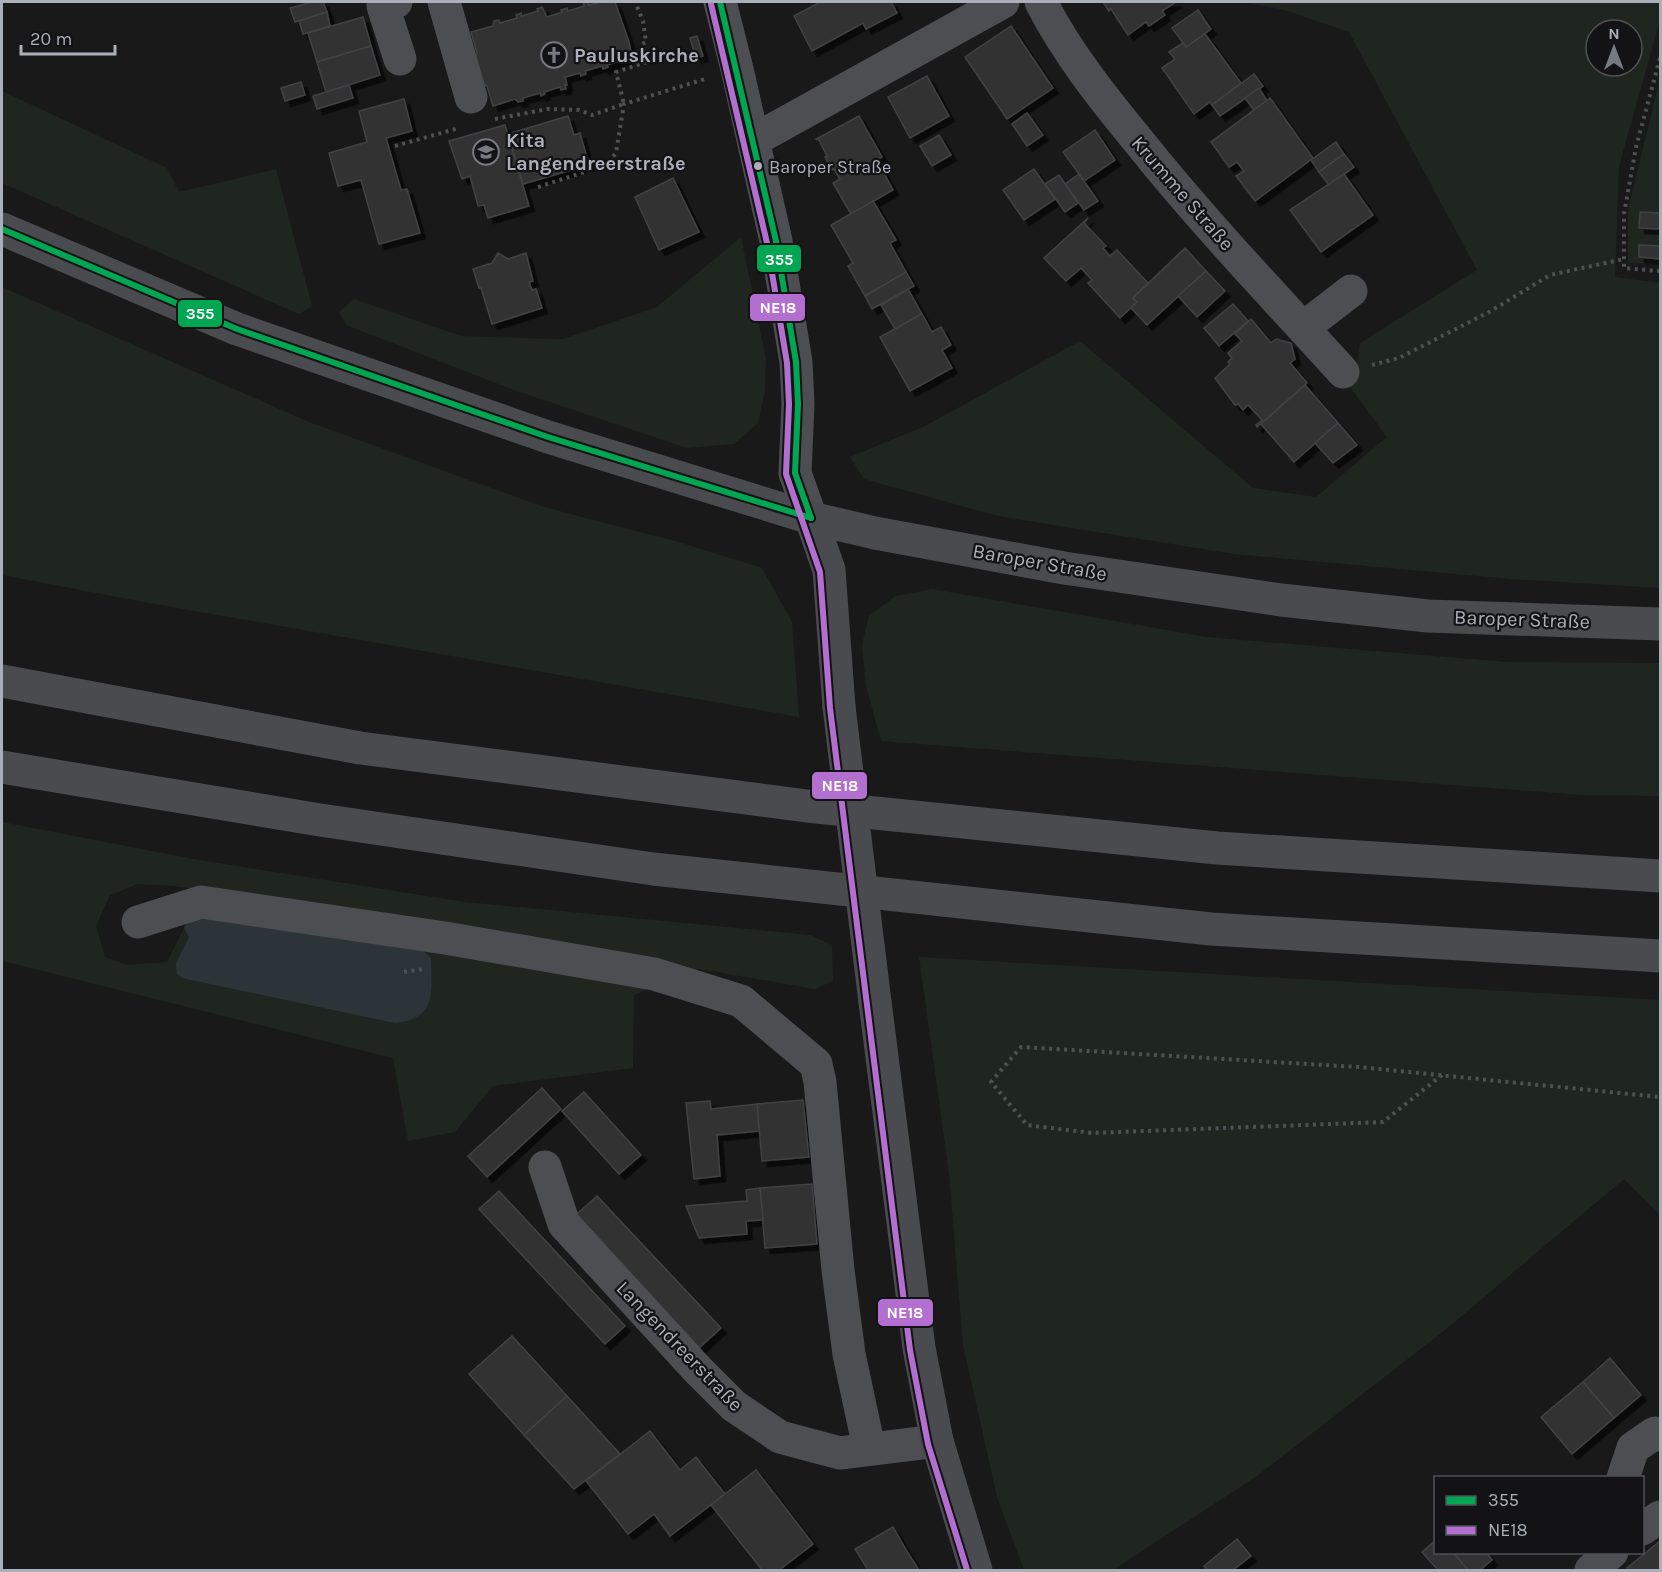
<svg xmlns="http://www.w3.org/2000/svg" width="1662" height="1572" viewBox="0 0 1662 1572" font-family="Karla,sans-serif">
  <defs>
    <filter id="shadow"><feDropShadow dx="5.5" dy="5.5" stdDeviation="0" flood-color="#0009"/></filter>
  </defs>
  <rect width="100%" height="100%" fill="#191919"/>
  <g fill="#1f2620" fill-rule="evenodd">
    <path d="M1244 2H1660V20L1619 166 1615 277 1660 283V588L1511 579 1234 554 998 516 864 479 850 457 925 426 1080 341 1253 488 1316 497 1387 437 1347 383 1357 367 1360 343 1477 270 1349 32 1285 10ZM1596 30H1632V66H1596Z"/>
    <path d="M1660 79V264L1628 263V210Z"/>
    <path d="M2 91 167 168 179 192 276 169 312 306 299 314 2 183Z"/>
    <path d="M741 237 766 359 765 391 758 423 734 444 687 448 514 390 346 325 339 312 354 299 461 336 563 339 657 307Z"/>
    <path d="M2 287 309 422 544 507 682 543 762 568 792 622 799 717 138 601 2 575Z"/>
    <path d="M932 589 1207 637 1506 662 1660 663V796L1582 795 881 741 866 686 862 645 869 615 896 596Z"/>
    <path d="M2 822 193 859 465 902 810 935 832 945 833 981 815 989 699 969 634 995 633 1068 493 1086 455 1132 408 1141 393 1058 2 961ZM138 884 173 886 407 918 192 916 184 928 167 962 127 965 105 957 96 926 110 895Z"/>
    <path d="M919 957 1660 1000V1215L1624 1179 1445 1330 1257 1476 1113 1570H1024L997 1497 963 1345 949 1173Z"/>
  </g>
  <path fill="#2c343a" d="M192 916 421 949 431 958C431 992 438 1018 395 1023L182 978 177 974 176 963 189 937 184 928Z"/>
  <g fill="#323233" stroke="#414245" stroke-width="1.5" filter="url(#shadow)">
    <path d="M312 2H323L327 12 295 22 290 8Z"/>
    <path d="M588 2 589 5 601 2H615L629 42 632 57 607 65 608 67 603 69 602 66 585 71 586 74 581 76 580 73 565 77 567 85H565L566 89 561 90 560 87 544 92 545 94 541 96 540 93 523 98V101L518 102 515 99 493 106 487 86 478 81 472 62 477 53 471 32 493 26 494 21 499 20 500 23 517 18 516 15 521 13 522 16 538 11 537 9 542 7 547 17 562 12 561 10 567 8 568 11 584 6 583 3Z"/>
    <path d="M820 2H891L897 13 866 29 863 23 812 51 794 16Z"/>
    <path d="M1103 2H1176L1162 11 1165 15 1149 26 1146 22 1128 35 1111 9 1109 11Z"/>
    <path d="M1198 10 1211 29 1186 47 1172 28Z"/>
    <path d="M327 12 330 26 303 34 299 21Z"/>
    <path d="M363 17 371 46 317 62 308 33Z"/>
    <path d="M1011 26 1053 88 1007 119 965 57Z"/>
    <path d="M1205 34 1241 83 1212 105 1210 102 1194 114 1162 68 1175 59 1169 52 1183 43 1186 47Z"/>
    <path d="M697 36 703 56 696 58 690 38Z"/>
    <path d="M371 46 380 75 326 92 317 62Z"/>
    <path d="M1254 74 1263 86 1220 116 1212 105Z"/>
    <path d="M927 76 949 116 910 138 888 97Z"/>
    <path d="M301 82 305 95 285 101 281 88Z"/>
    <path d="M349 85 353 98 317 109 313 96Z"/>
    <path d="M1259 88 1267 101 1254 110 1245 98Z"/>
    <path d="M1270 98 1313 158 1255 201 1236 176 1244 171 1237 162 1229 167 1211 142Z"/>
    <path d="M404 99 412 131 386 138 401 190 407 189 420 233 379 244 361 180 338 186 329 153 367 142 359 111Z"/>
    <path d="M1027 113 1043 135 1027 146 1012 124Z"/>
    <path d="M568 116 574 135 580 133 589 165 523 184 508 134Z"/>
    <path d="M859 116 882 157 877 160 893 190 851 214 833 183 840 179 834 169 832 170 825 157 827 156 819 140 816 139Z"/>
    <path d="M505 125 529 206 488 218 484 205 478 206 470 176 462 179 449 141Z"/>
    <path d="M1095 130 1115 160 1084 181 1063 152Z"/>
    <path d="M939 135 951 155 932 166 920 146Z"/>
    <path d="M1336 142 1344 154 1319 172 1311 160Z"/>
    <path d="M1344 154 1354 167 1329 185 1319 172Z"/>
    <path d="M1034 169 1055 199 1024 220 1003 190Z"/>
    <path d="M1079 174 1098 201 1084 210 1065 184Z"/>
    <path d="M1344 174 1373 215 1321 252 1290 210Z"/>
    <path d="M1059 175 1078 203 1065 212 1045 184Z"/>
    <path d="M673 178 699 232 659 250 635 197Z"/>
    <path d="M873 201 896 240 890 243 906 272 865 296 848 266 853 263 831 225Z"/>
    <path d="M1640 212 1660 213V229L1639 228Z"/>
    <path d="M1088 218 1084 223 1106 246 1103 248 1110 256 1117 250 1148 283 1133 298 1137 302 1120 318 1088 283 1092 280 1081 268 1066 281 1044 258Z"/>
    <path d="M1639 245 1660 246V259L1639 257Z"/>
    <path d="M1185 248 1206 271 1147 325 1131 308 1137 302 1133 298Z"/>
    <path d="M498 253 508 259 526 253 533 281 529 282 532 290 536 289 542 308 492 324 481 288H479L473 269 492 263Z"/>
    <path d="M1206 271 1225 291 1197 317 1178 296Z"/>
    <path d="M906 272 914 286 872 309 865 296Z"/>
    <path d="M908 289 922 314 895 329 881 305Z"/>
    <path d="M1233 304 1248 321 1219 346 1204 328Z"/>
    <path d="M922 314 932 332 941 327 951 345 942 350 952 368 910 391 880 337Z"/>
    <path d="M1251 319 1271 343 1276 339 1291 343 1295 359 1290 363 1307 383 1257 427 1256 425 1262 420 1248 405 1243 410 1238 404 1235 405 1215 378 1230 364 1228 362 1232 358 1228 353 1242 341 1235 334Z"/>
    <path d="M1305 385 1338 423 1294 462 1261 424Z"/>
    <path d="M1338 423 1357 445 1333 463 1315 443Z"/>
    <path d="M542 1088 561 1109 487 1177 468 1156Z"/>
    <path d="M584 1092 641 1155 619 1174 562 1111Z"/>
    <path d="M803 1100 809 1157 762 1161 757 1104Z"/>
    <path d="M710 1101 711 1109 757 1104 759 1131 717 1135 720 1176 694 1179 686 1103Z"/>
    <path d="M812 1184 817 1244 765 1248 760 1188Z"/>
    <path d="M760 1188 763 1220 746 1221 747 1234 699 1238 686 1206 747 1201 746 1190Z"/>
    <path d="M499 1191 625 1326 605 1344 479 1209Z"/>
    <path d="M597 1196 721 1328 699 1348 575 1216Z"/>
    <path d="M512 1336 567 1396 524 1435 469 1374Z"/>
    <path d="M1610 1358 1641 1395 1614 1418 1583 1382Z"/>
    <path d="M1583 1382 1614 1418 1572 1454 1541 1417Z"/>
    <path d="M567 1396 620 1454 574 1489 524 1435Z"/>
    <path d="M650 1431 680 1470 696 1457 725 1494 670 1536 654 1514 628 1534 586 1481Z"/>
    <path d="M756 1470 813 1544 779 1570H762L711 1505Z"/>
    <path d="M893 1527 908 1553 919 1570H868L855 1549Z"/>
    <path d="M1237 1539 1251 1556 1233 1570H1204L1206 1568 1204 1566Z"/>
    <path d="M1436 1540V1552H1453L1468 1570H1438L1422 1552Z"/>
    <path d="M1660 1541V1570H1629L1627 1568Z"/>
    <path d="M1453 1552H1486L1492 1560 1480 1570H1468Z"/>
  </g>
  <g fill="none" stroke-linecap="round" stroke-linejoin="round">
    <g stroke="#4f5053" stroke-width="4" stroke-dasharray="3 4.5" stroke-linecap="butt">
      <path d="M1660 58 1636 147 1624 214V268L1660 271"/>
      <path d="M495 119 548 109 579 110 592 115 624 104 616 72 647 62 642 44 646 42 643 21 635 2"/>
      <path d="M395 146 459 128"/>
      <path d="M538 187 606 165 616 153 624 104 705 79"/>
      <path d="M1372 365 1399 358 1489 312 1550 275 1624 259"/>
      <path d="M404 972 424 969"/>
      <path d="M1442 1075 1383 1122 1092 1133 1027 1125 991 1082 1021 1047 1358 1067 1660 1097"/>
    </g>
    <g stroke="#4d4e52" stroke-width="33">
      <path d="M396 2 383 6 400 59"/>
      <path d="M444 2 471 97"/>
      <path d="M720 2 737 69 776 241 796 362 798 404 795 473 811 518"/>
      <path d="M1041 2C1067 53 1103 98 1140 143 1204 223 1274 296 1343 372"/>
      <path d="M754 140 1003 2"/>
      <path d="M1303 328 1351 291"/>
      <path d="M138 922 201 902 445 938 654 974 741 1001 816 1064 820 1082 838 1270 849 1354 869 1448"/>
      <path d="M545 1167 564 1224 697 1369 734 1406 780 1437 840 1453 937 1441"/>
      <path d="M1623 1478 1633 1448 1655 1433 1660 1435"/>
      <path d="M1642 1529 1660 1517"/>
      <path d="M1591 1570 1612 1552"/>
    </g>
    <g stroke="#4a4b4e" stroke-width="33">
      <path d="M2 229 237 329 548 437 811 518 875 533 1064 568 1281 600 1428 616 1660 624"/>
      <path d="M811 518 829 570 839 707"/>
      <path d="M875 1002 919 1348 937 1441 976 1570"/>
    </g>
    <g stroke="#4a4b4e" stroke-width="33">
      <path d="M2 681 360 748 807 806 1217 848 1660 876"/>
      <path d="M2 767 320 820 653 869 1211 929 1660 956"/>
    </g>
    <path stroke="#4a4b4e" stroke-width="33" d="M839 707 875 1002"/>
    <g stroke="#131315" stroke-width="10">
      <g id="bus-1">
        <path d="M720 2 776 241 796 362 798 404 795 473 811 518"/>
        <path d="M2 229 237 329 548 437 811 518"/>
      </g>
    </g>
    <g stroke="#131315" stroke-width="10">
      <path id="bus-2" d="M711 4 767 243 787 363 789 404 786 474 820 572 830 708 910 1350 928 1444 967 1570"/>
    </g>
    <use href="#bus-1" stroke="#00a651" stroke-width="6"/>
    <use href="#bus-2" stroke="#b36fd0" stroke-width="6"/>
  </g>
  <defs>
    <g id="church-ring" transform="scale(1.35)"><circle r="9.5" fill="#131315" stroke="#787a81" stroke-width="1.5"/><path d="M-1.2-6h2.4v3.5h3.3v2.4h-3.3V6h-2.4V-.1h-3.3v-2.4h3.3Z" fill="#787a81"/></g>
    <g id="school-ring" transform="scale(1.35)"><circle r="9.5" fill="#131315" stroke="#787a81" stroke-width="1.5"/><path d="M0-5L7-2L0 1L-7-2ZM-4 1L0 2.5L4 1V4Q0 6-4 4Z" fill="#787a81"/></g>
  </defs>
  <g fill-rule="evenodd">
    <use href="#church-ring" x="554" y="55"/>
    <use href="#school-ring" x="486" y="152"/>
  </g>
  <circle fill="#abafb9" stroke="#131315" stroke-width="2" cx="758" cy="166" r="5"/>
  <g text-anchor="middle" stroke-width="4.5" stroke-linejoin="round" paint-order="stroke">
    <g font-size="18" fill="#abafb9" stroke="#131315" text-anchor="start">
      <text x="769" y="173">Baroper Straße</text>
    </g>
    <g font-size="20" font-weight="bold" fill="#abafb9" stroke="#131315" text-anchor="start">
      <text x="574" y="62">Pauluskirche</text>
      <text x="506" y="147">Kita<tspan x="506" dy="23">Langendreerstraße</tspan></text>
    </g>
    <g font-size="20" fill="#abafb9" stroke="#131315">
      <text transform="translate(1183 193) rotate(49)" y="7">Krumme Straße</text>
      <text transform="translate(1040 562) rotate(10)" y="7">Baroper Straße</text>
      <text transform="translate(1522 619) rotate(2)" y="7">Baroper Straße</text>
      <text transform="translate(680 1346) rotate(46)" y="7">Langendreerstraße</text>
    </g>
  </g>
  <g stroke="#131315" stroke-width="2">
    <rect x="756" y="244" width="46" height="29" rx="6" fill="#00a651"/>
    <rect x="749" y="293" width="57" height="29" rx="6" fill="#b36fd0"/>
    <rect x="177" y="299" width="46" height="29" rx="6" fill="#00a651"/>
    <rect x="811" y="771" width="57" height="29" rx="6" fill="#b36fd0"/>
    <rect x="877" y="1298" width="57" height="29" rx="6" fill="#b36fd0"/>
  </g>
  <g font-size="16" text-anchor="middle" font-weight="bold" fill="#fff">
    <text x="779" y="265">355</text>
    <text x="778" y="313">NE18</text>
    <text x="200" y="319">355</text>
    <text x="840" y="791">NE18</text>
    <text x="905" y="1318">NE18</text>
  </g>
  <rect width="1662" height="1572" fill="none" stroke="#abafb9" stroke-width="6"/>
  <rect x="1434" y="1476" width="210" height="78" fill="#131315" stroke="#505157" stroke-width="1.5"/>
  <rect x="1446" y="1496" width="30" height="9" fill="#00a651" stroke="#505157" stroke-width="1.5"/>
  <text x="1488" y="1506" font-size="18" fill="#abafb9">355</text>
  <rect x="1446" y="1526" width="30" height="9" fill="#b36fd0" stroke="#505157" stroke-width="1.5"/>
  <text x="1488" y="1536" font-size="18" fill="#abafb9">NE18</text>
  <g transform="translate(1614 48)"><circle r="28" fill="#131315" stroke="#505157" stroke-width="1.5"/>
  <path d="M0-4.5L10 22L0 15L-10 22Z" fill="#787a81"/>
  <text y="-9" font-size="16" font-weight="bold" text-anchor="middle" fill="#abafb9">N</text>
  </g>
  <path d="M21 45v9h94v-9" fill="none" stroke="#abafb9" stroke-width="3"/>
  <text x="30" y="45" font-size="18" fill="#abafb9" stroke="#131315" stroke-width="4.5" paint-order="stroke">20 m</text>
</svg>
